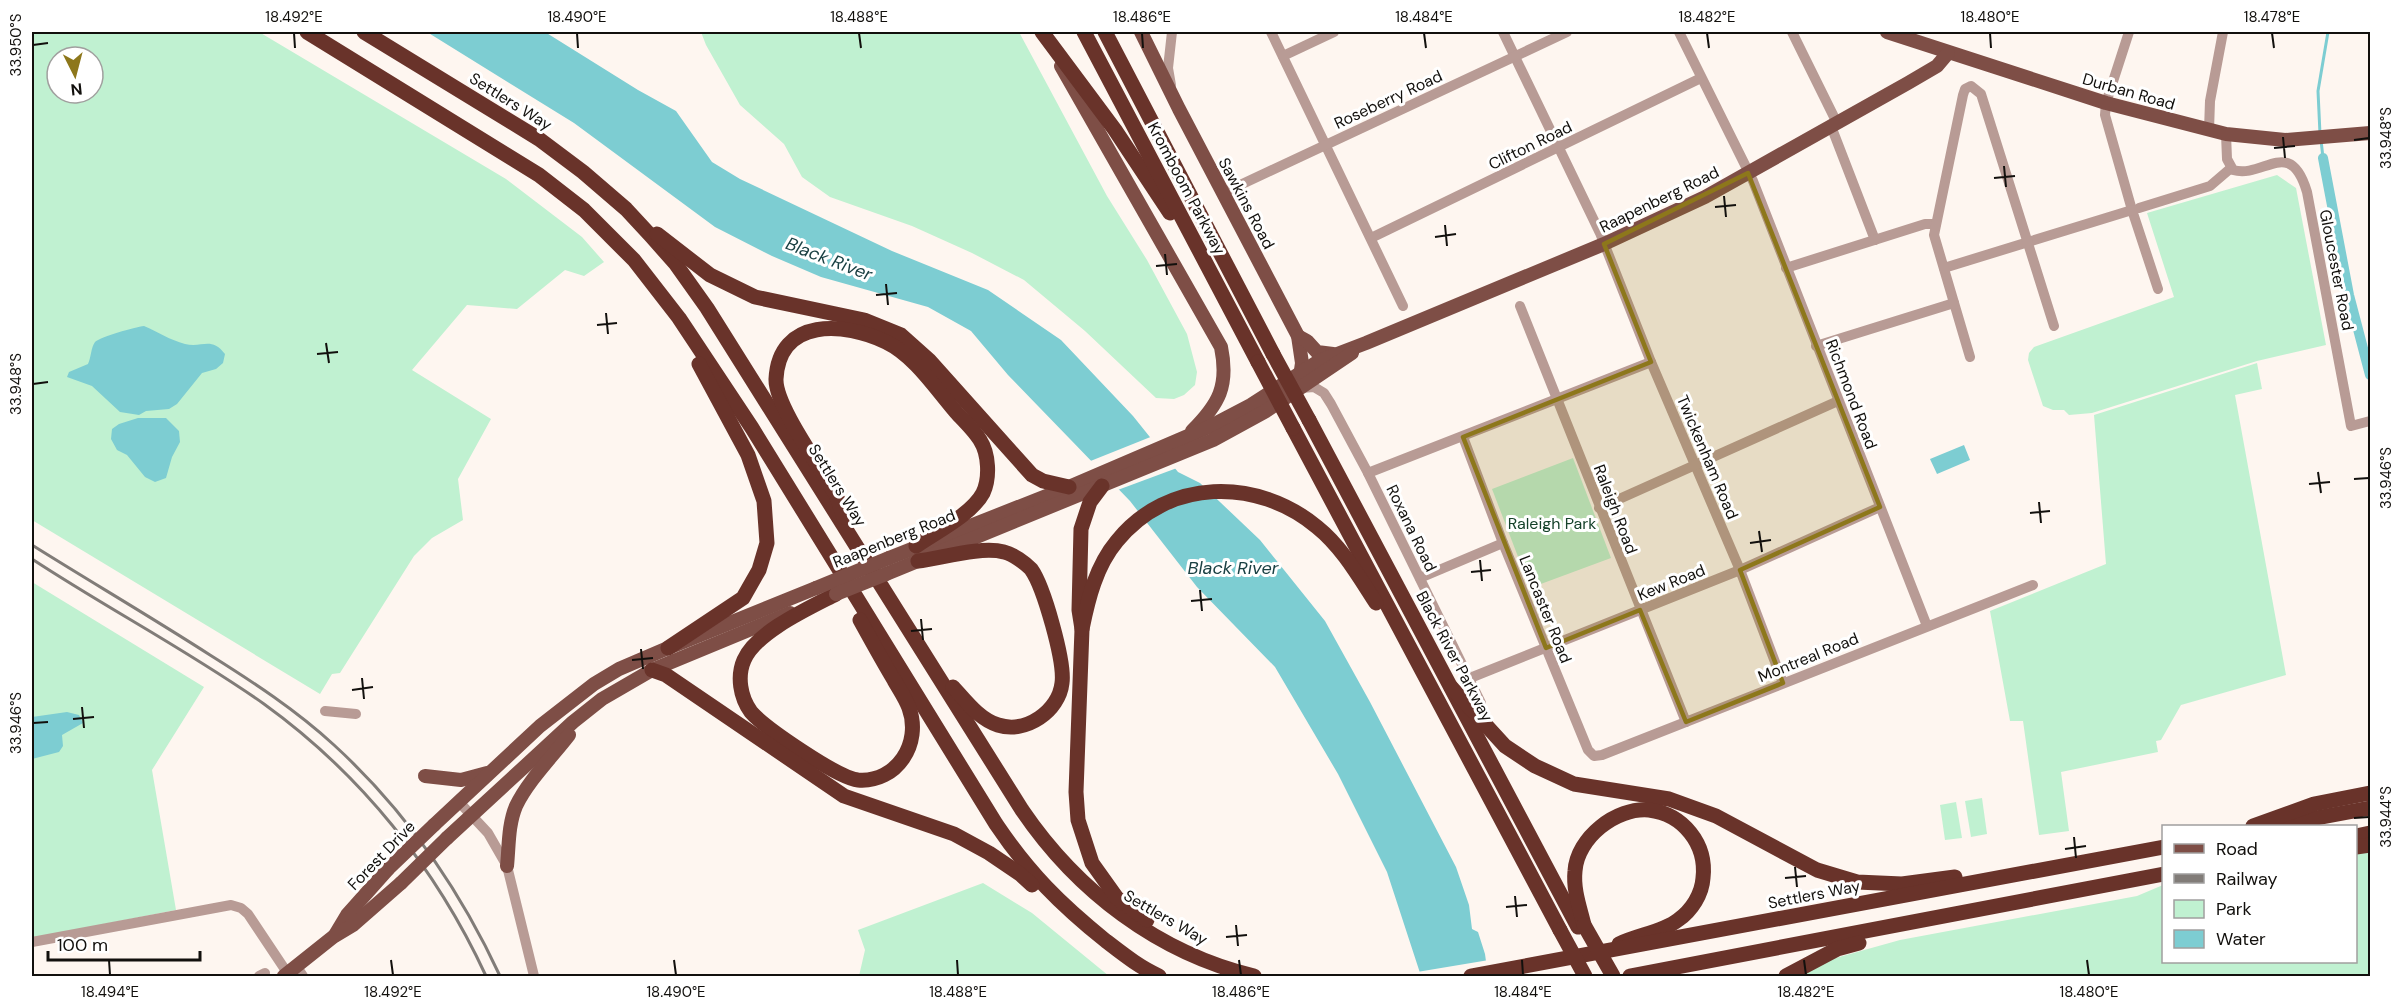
<svg xmlns="http://www.w3.org/2000/svg" width="2402" height="1008" viewBox="0 0 2402 1008" font-family="'DM Sans',sans-serif">
  <rect width="100%" height="100%" fill="#fef6f0"/>
  <g fill="#c0f1d1" fill-rule="evenodd">
    <path d="M32 32H259L506 179 582 237 604 262 584 276 565 270 517 309 467 305 412 370 491 419 458 479 463 520 432 538 414 556 340 673 332 674 320 694 32 520ZM57 57H93V93H57Z"/>
    <path d="M701 32H1019L1107 196 1147 260 1187 334 1197 372 1195 385 1184 395 1174 399 1156 398 1085 331 1024 280 972 253 912 226 830 197 802 177 784 144 740 105 706 45Z"/>
    <path d="M2277 175 2296 188 2326 345 2257 361 2092 413 2069 415 2064 410H2053L2043 406 2028 360 2029 353 2034 347 2174 297 2147 213Z"/>
    <path d="M2257 363 2262 389 2235 395 2286 675 2181 705 2161 740 2156 741 2158 752 2061 772 2069 831 2039 835 2023 721H2010L1990 611 2106 564 2094 415Z"/>
    <path d="M1573 458 1611 558 1530 588 1492 489Z"/>
    <path d="M32 582 204 687 152 770 176 910 32 938Z"/>
    <path d="M1982 798 1987 834 1971 837 1965 801Z"/>
    <path d="M1956 802 1962 838 1945 840 1940 805Z"/>
    <path d="M2370 845V976H1799L1832 959 1900 940 2137 896 2163 885 2164 962H2356V847Z"/>
    <path d="M983 883 1032 913 1109 976H859L865 950 858 930Z"/>
  </g>
  <g fill="#7dcdd2">
    <path d="M427 32H545L638 90 676 111 712 162 740 179 892 251 988 290 1061 340 1133 416 1178 472 1200 483 1260 540 1325 621 1370 702 1456 867 1469 905 1472 929 1478 932 1485 954 1488 976H1421L1387 872 1338 774 1275 667 1197 587 1130 501 1008 375 971 331 928 307 821 277 772 256 715 227 574 123Z"/>
    <path d="M144 326C158 332 170 340 185 344 203 348 211 336 225 354L223 363 216 369 202 373 177 404 169 409 146 411 139 415 120 412 92 386 67 377 69 372 88 364C91 358 91 347 95 342 100 337 135 327 144 326Z"/>
    <path d="M138 418H166L179 431 180 442 172 457 166 478 155 482 145 477 127 455 117 450 111 439 112 429 119 424Z"/>
    <path d="M1964 445 1970 460 1937 474 1930 459Z"/>
    <path d="M67 712 79 715 83 723 62 735 63 746 59 752 32 759V717Z"/>
  </g>
  <g fill="#fef6f0">
    <path d="M1153 436 1177 468 1115 491 1088 462Z"/>
    <path d="M1489 960 1491 976H1418L1417 972Z"/>
  </g>
  <g fill="none" stroke-linecap="round" stroke-linejoin="round">
    <g stroke="#7dcdd2" stroke-width="3">
      <path d="M2320 134 2318 91 2328 32"/>
      <path d="M2321 140 2323 158"/>
    </g>
    <path stroke="#7dcdd2" stroke-width="10" d="M2323 158 2349 295 2370 375"/>
    <g stroke="#b89b95" stroke-width="10">
      <path d="M1271 32 1403 306"/>
      <path d="M1503 32 1600 233 1651 362 1740 570 1783 683"/>
      <path d="M1679 32 1753 181 1927 626"/>
      <path d="M1792 32 1837 123"/>
      <path d="M2129 32 2106 103 2105 115 2132 210 2158 289"/>
      <path d="M1283 56 1334 32"/>
      <path d="M1171 85 1168 68 1172 32"/>
      <path d="M1831 126 1875 240"/>
      <path d="M2209 130 2210 101 2223 32"/>
      <path d="M2226 134 2227 159 2233 170C2264 179 2290 135 2307 192L2351 426 2370 421"/>
      <path d="M1223 193 1567 32"/>
      <path d="M2139 208 2210 186 2231 168"/>
      <path d="M1371 238 1701 78"/>
      <path d="M1786 268 1925 224H1936"/>
      <path d="M1944 268 2132 210"/>
      <path d="M1520 306 1686 722"/>
      <path d="M1816 346 1954 303"/>
      <path d="M1970 357 1934 235 1963 95 1965 89 1971 86 1981 94 2054 326"/>
      <path d="M1301 388 1314 387 1324 393 1331 404 1368 473 1481 703"/>
      <path d="M1463 437 1503 543 1588 750 1594 756 1602 755 2033 585"/>
      <path d="M1368 473 1651 362"/>
      <path d="M1599 508 1838 401"/>
      <path d="M1420 578 1503 543"/>
      <path d="M1470 678 1740 570 1880 507"/>
      <path d="M325 711 356 714"/>
      <path d="M459 802 488 833 507 866 534 976"/>
      <path d="M32 942 231 905 241 908 248 914 288 974"/>
      <path d="M297 967 303 976"/>
      <path d="M259 976 265 973"/>
    </g>
    <g stroke="#7e4e46" stroke-width="14">
      <path d="M1141 32 1179 109 1298 336 1302 363 1300 377"/>
      <path d="M1887 32 2106 103 2226 134 2285 140 2370 133"/>
      <path d="M1061 66 1221 347C1229 386 1219 404 1192 431"/>
      <path d="M1298 336 1307 341 1317 352 1333 354"/>
      <path d="M889 558 1069 487 1209 427 1251 405 1319 361 1366 343 1604 244 1705 197 1908 83 1937 66 1948 53"/>
      <path d="M886 574 1213 440 1266 411 1352 353"/>
      <path d="M425 776 461 780 487 773"/>
      <path d="M434 825 540 726 594 684 619 669 668 648 816 588"/>
      <path d="M447 838 573 722 602 699 652 670 790 613"/>
      <path d="M507 866C509 847 508 825 516 806 528 781 552 757 569 735"/>
      <path d="M335 935 347 915 388 869"/>
      <path d="M284 976 333 937 353 925 401 883"/>
    </g>
    <g stroke="#69332a" stroke-width="15">
      <path d="M307 32 539 175 584 210 634 260 679 318 752 428 996 824C1029 873 1060 904 1106 941 1123 954 1139 967 1159 976"/>
      <path d="M364 32 539 139 583 172 626 209 651 236 675 263 707 308 1022 810C1077 891 1158 953 1254 976"/>
      <path d="M1042 32 1115 130 1170 213"/>
      <path d="M1084 32 1258 362"/>
      <path d="M1105 32 1273 354"/>
      <path d="M657 234 710 275 755 297 864 320 901 335 929 360 1032 475 1043 481 1069 487"/>
      <path d="M1309 420 1578 927"/>
      <path d="M1293 428 1560 930"/>
      <path d="M1102 486 1090 502 1081 529 1079 610 1082 629 1076 792 1078 820 1092 863 1117 898 1147 920"/>
      <path d="M844 517C841 510 839 502 836 495 822 469 775 406 776 379 779 317 845 322 886 342 915 356 936 389 956 412 964 421 974 430 980 440 989 454 990 478 983 493 972 514 936 532 916 546"/>
      <path d="M918 561C942 558 981 546 1004 552 1013 554 1025 563 1031 569 1044 587 1065 662 1062 683 1059 711 1026 734 998 725 979 719 966 701 953 687"/>
      <path d="M836 594C809 608 756 632 744 660 737 676 740 697 751 712 765 728 838 778 858 780 897 783 922 743 909 708 906 699 899 689 894 680 882 660 871 640 860 620"/>
      <path d="M1082 629C1088 599 1096 566 1117 541 1168 478 1257 477 1317 527 1342 547 1359 577 1376 603"/>
      <path d="M668 648 743 598 759 570 767 543 764 501 748 455 699 364"/>
      <path d="M652 670 666 675 844 796 954 834 989 853 1020 874 1032 885"/>
      <path d="M1451 687 1505 746 1535 766 1574 784 1669 799 1716 816 1817 870 1857 882 1902 884 1955 877"/>
      <path d="M2279 825 2370 808"/>
      <path d="M2253 826 2314 804 2370 793"/>
      <path d="M2356 836 2370 833"/>
      <path d="M2356 847 2370 845"/>
      <path d="M1584 925C1580 908 1573 890 1575 871 1577 838 1616 807 1649 810 1683 814 1707 844 1703 878 1702 894 1692 910 1678 920 1663 932 1637 935 1619 944"/>
      <path d="M1471 976 2164 847"/>
      <path d="M1630 976 2164 874"/>
      <path d="M1786 976 1837 949 1859 943"/>
    </g>
    <g stroke="#817c78" stroke-width="3">
      <path d="M32 545C91 582 151 617 210 655 253 682 296 710 334 745 405 810 460 890 500 976"/>
      <path d="M32 559C108 609 189 651 264 704 361 774 436 868 486 976"/>
    </g>
    <g stroke="#7e4e46" stroke-width="14">
      <path d="M816 588 889 558"/>
      <path d="M836 594 886 574"/>
      <path d="M388 869 434 825"/>
      <path d="M401 883 447 838"/>
    </g>
    <g stroke="#69332a" stroke-width="15">
      <path d="M1273 354 1309 420"/>
      <path d="M1258 362 1293 428"/>
      <path d="M1584 925 1613 976"/>
      <path d="M1560 930 1585 976"/>
    </g>
  </g>
  <path fill="#8d771b" fill-opacity="0.2" stroke="#8d771b" stroke-width="4.5" stroke-linejoin="round" d="M1748 173 1880 507 1740 570 1783 683 1686 722 1640 610 1546 648 1463 437 1651 362 1604 244Z"/>
  <path fill="none" stroke="#12100d" stroke-width="2" d="M294 33 295 48M577 33 578 48M859 33 861 48M1142 33 1143 48M1424 33 1426 48M1707 33 1709 48M1990 33 1991 48M2272 33 2274 48M33 45 48 43M2283 137 2285 158M2354 140 2369 138M2274 148 2295 146M2004 166 2006 187M1994 178 2015 176M1724 196 1726 217M1715 207 1736 205M1445 225 1447 246M1435 237 1456 234M1165 254 1167 275M1156 266 1177 264M886 284 888 305M876 295 897 293M606 313 608 334M597 325 617 323M326 343 329 363M317 354 338 352M33 384 48 382M2318 472 2321 493M2354 479 2369 478M2309 484 2330 482M2039 502 2041 523M2030 513 2050 511M1759 531 1762 552M1750 543 1771 540M1480 560 1482 581M1471 572 1491 570M1200 590 1202 611M1191 601 1212 599M921 619 923 640M911 631 932 629M641 649 643 669M632 660 653 658M362 678 364 699M352 690 373 687M82 707 84 728M73 719 94 717M33 723 48 722M2354 818 2369 817M2074 837 2076 858M2065 849 2086 846M1795 867 1797 887M1785 878 1806 876M1515 896 1517 917M1506 907 1527 905M1236 925 1238 946M1226 937 1247 935M109 960 110 975M391 960 393 975M674 960 676 975M957 960 958 975M1239 960 1241 975M1522 960 1523 975M1804 960 1806 975M2087 960 2089 975"/>
  <g text-anchor="middle" stroke-width="6" stroke-linejoin="round" paint-order="stroke">
    <g font-size="16" fill="#12100d" stroke="#fff">
      <text transform="translate(2129 91) rotate(16)" y="6">Durban Road</text>
      <text transform="translate(1388 99) rotate(-25)" y="6">Roseberry Road</text>
      <text transform="translate(511 101) rotate(32)" y="6">Settlers Way</text>
      <text transform="translate(1530 145) rotate(-26)" y="6">Clifton Road</text>
      <text transform="translate(1187 188) rotate(62)" y="6">Kromboom Parkway</text>
      <text transform="translate(1659 199) rotate(-26)" y="6">Raapenberg Road</text>
      <text transform="translate(1247 203) rotate(62)" y="6">Sawkins Road</text>
      <text transform="translate(2337 270) rotate(79)" y="6">Gloucester Road</text>
      <text transform="translate(1852 394) rotate(69)" y="6">Richmond Road</text>
      <text transform="translate(1708 457) rotate(67)" y="6">Twickenham Road</text>
      <text transform="translate(838 485) rotate(58)" y="6">Settlers Way</text>
      <text transform="translate(1616 509) rotate(69)" y="6">Raleigh Road</text>
      <text transform="translate(1412 528) rotate(64)" y="6">Roxana Road</text>
      <text transform="translate(894 538) rotate(-22)" y="6">Raapenberg Road</text>
      <text transform="translate(1671 582) rotate(-22)" y="6">Kew Road</text>
      <text transform="translate(1546 609) rotate(68)" y="6">Lancaster Road</text>
      <text transform="translate(1455 656) rotate(62)" y="6">Black River Parkway</text>
      <text transform="translate(1808 657) rotate(-22)" y="6">Montreal Road</text>
      <text transform="translate(381 855) rotate(-46)" y="6">Forest Drive</text>
      <text transform="translate(1814 894) rotate(-11)" y="6">Settlers Way</text>
      <text transform="translate(1166 917) rotate(30)" y="6">Settlers Way</text>
    </g>
    <g font-size="16" fill="#15422a" stroke="#fff">
      <text x="1552" y="529">Raleigh Park</text>
    </g>
    <g font-size="18" font-style="italic" fill="#1a4043" stroke="#fff">
      <text transform="translate(829 259) rotate(21)" y="6">Black River</text>
      <text x="1233" y="574">Black River</text>
    </g>
  </g>
  <rect width="2402" height="1008" fill="none" stroke="#ffffff" stroke-width="66"/>
  <rect x="2162" y="825" width="195" height="138" fill="#ffffff" stroke="#a09f9e" stroke-width="1.5"/>
  <rect x="2174" y="844" width="30" height="9" fill="#7e4e46" stroke="#a09f9e" stroke-width="1.5"/>
  <text x="2216" y="855" font-size="18" fill="#12100d">Road</text>
  <rect x="2174" y="874" width="30" height="9" fill="#817c78" stroke="#a09f9e" stroke-width="1.5"/>
  <text x="2216" y="885" font-size="18" fill="#12100d">Railway</text>
  <rect x="2174" y="900" width="30" height="18" fill="#c0f1d1" stroke="#a09f9e" stroke-width="1.5"/>
  <text x="2216" y="915" font-size="18" fill="#12100d">Park</text>
  <rect x="2174" y="930" width="30" height="18" fill="#7dcdd2" stroke="#a09f9e" stroke-width="1.5"/>
  <text x="2216" y="945" font-size="18" fill="#12100d">Water</text>
  <g transform="translate(75 75) rotate(174)"><circle r="28" fill="#ffffff" stroke="#a09f9e" stroke-width="1.5"/>
  <path d="M0-4.5L10 22L0 15L-10 22Z" fill="#8d771b"/>
  <text y="-9" font-size="16" font-weight="bold" text-anchor="middle" fill="#12100d">N</text>
  </g>
  <path d="M48 951v9h152v-9" fill="none" stroke="#12100d" stroke-width="3"/>
  <text x="57" y="951" font-size="18" fill="#12100d" stroke="#ffffff" stroke-width="4.5" paint-order="stroke">100 m</text>
  <rect x="33" y="33" width="2336" height="942" fill="none" stroke="#12100d" stroke-width="2"/>
  <g font-size="15" text-anchor="middle" fill="#12100d">
    <text x="294" y="22">18.492°E</text>
    <text x="577" y="22">18.490°E</text>
    <text x="859" y="22">18.488°E</text>
    <text x="1142" y="22">18.486°E</text>
    <text x="1424" y="22">18.484°E</text>
    <text x="1707" y="22">18.482°E</text>
    <text x="1990" y="22">18.480°E</text>
    <text x="2272" y="22">18.478°E</text>
    <text transform="translate(16 45) rotate(-90)" y="5">33.950°S</text>
    <text transform="translate(2386 138) rotate(-90)" y="5">33.948°S</text>
    <text transform="translate(16 384) rotate(-90)" y="5">33.948°S</text>
    <text transform="translate(2386 478) rotate(-90)" y="5">33.946°S</text>
    <text transform="translate(16 723) rotate(-90)" y="5">33.946°S</text>
    <text transform="translate(2386 817) rotate(-90)" y="5">33.944°S</text>
    <text x="110" y="997">18.494°E</text>
    <text x="393" y="997">18.492°E</text>
    <text x="676" y="997">18.490°E</text>
    <text x="958" y="997">18.488°E</text>
    <text x="1241" y="997">18.486°E</text>
    <text x="1523" y="997">18.484°E</text>
    <text x="1806" y="997">18.482°E</text>
    <text x="2089" y="997">18.480°E</text>
  </g>
</svg>
